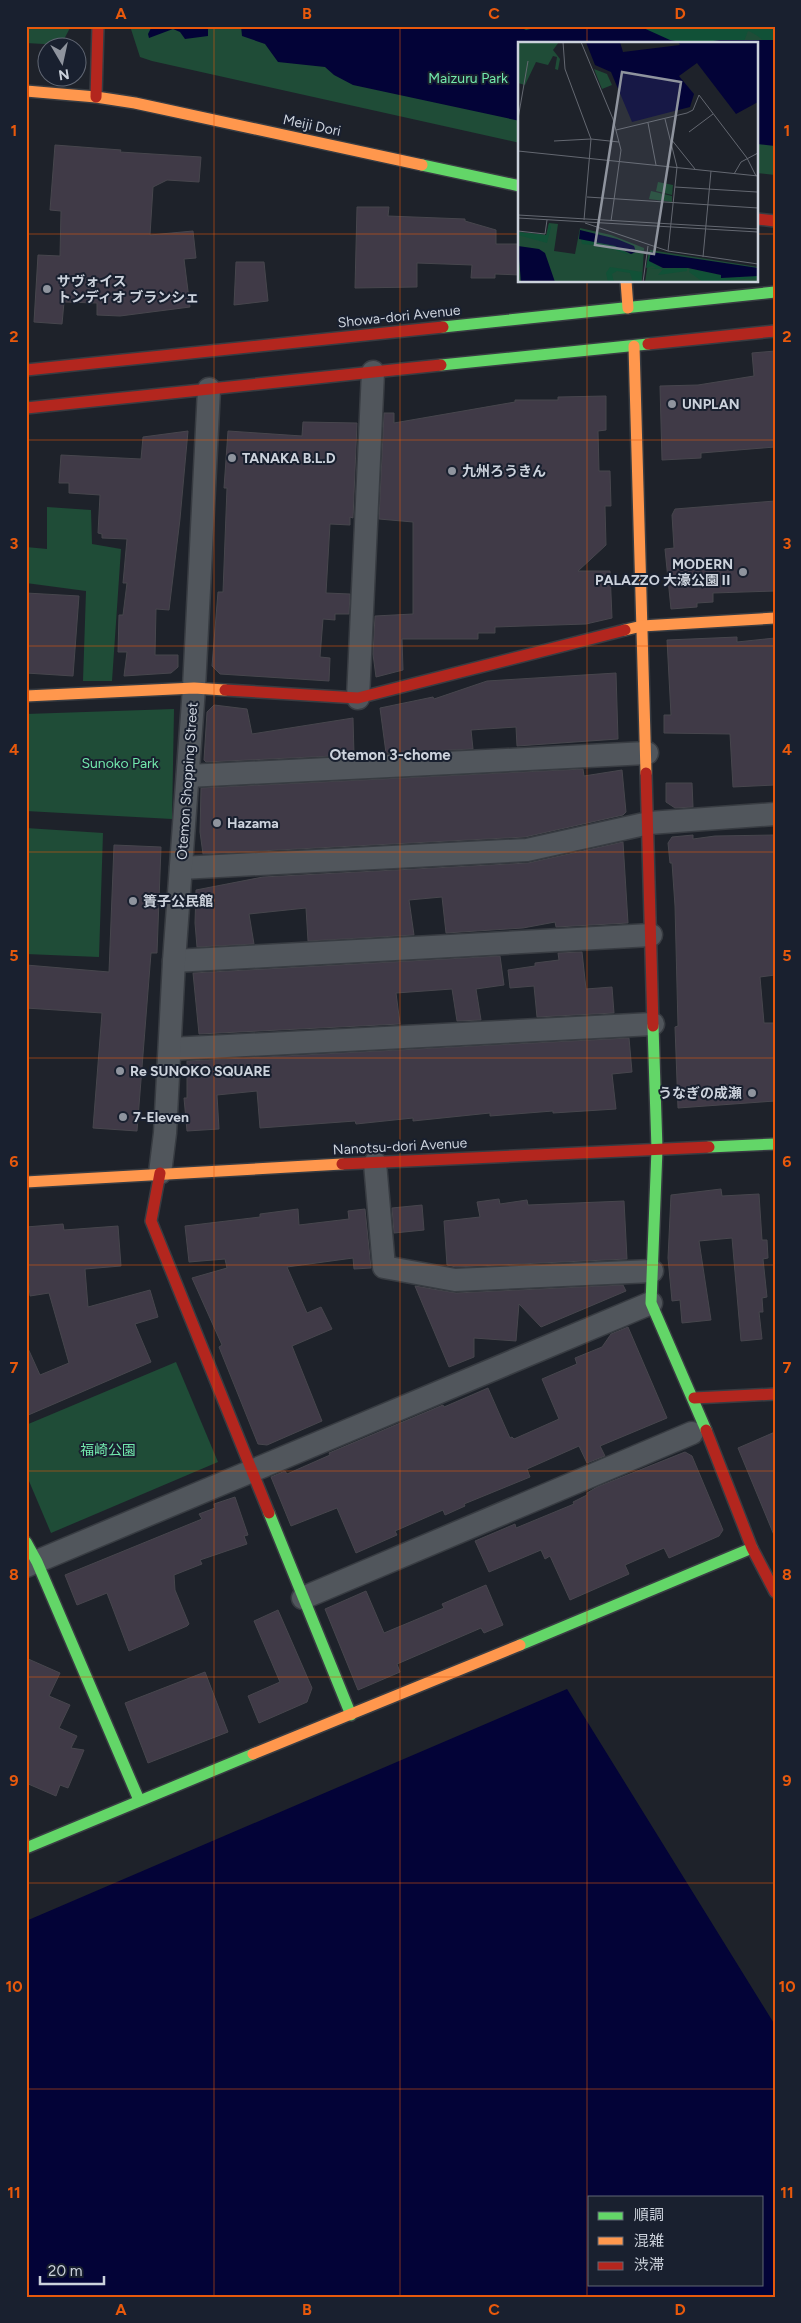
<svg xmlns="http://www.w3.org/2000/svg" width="801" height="2323" viewBox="0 0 801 2323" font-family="Figtree,'Noto Sans JP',sans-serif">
  <rect width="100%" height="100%" fill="#1e222a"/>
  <g fill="#1f4c37">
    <path d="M26 26H71L61 45 26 43Z"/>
    <path d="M130 26H775V175L757 173V44H520V143L152 61 140 57Z"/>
    <path d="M47 507 91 510 92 544 121 549 112 681H83L86 591 26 583 29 563 26 562V547L47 549Z"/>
    <path d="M174 709 172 819 26 811V714Z"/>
    <path d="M26 828 103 833 99 957 26 954Z"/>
    <path d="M176 1362 218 1462 51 1533 26 1474V1425Z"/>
  </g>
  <path fill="#115137" d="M521 26H775V46C763 43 758 34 748 31L743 44H582L527 38Z"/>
  <g fill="#030337" fill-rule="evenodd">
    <path d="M152 26H208V36L185 39 180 32 173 29 149 38 148 34Z"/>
    <path d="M241 26H518L526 30 544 26H639L670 40 692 44 720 40H775V146L757 144V44H520V121L353 85 334 75 325 67 278 62 265 44 242 36Z"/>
    <path d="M567 1689 775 2025V2297H26V1921ZM590 2197H762V2284H590Z"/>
  </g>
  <g fill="#403a47" stroke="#47464d">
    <path d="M55 145 121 150 120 152 201 157 199 182 167 180 153 187 150 235 193 231 196 258 184 259 190 307 120 316 97 315V303L64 302 62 324 34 322 38 255 60 256 61 211 50 210Z"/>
    <path d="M357 207H389L388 216 465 219V221L496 230V244H520V275L495 274V278H471L472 265 417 263V287L355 288Z"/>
    <path d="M236 262H264L268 301 234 305Z"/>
    <path d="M775 351V447L701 453V458L662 460 660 386 698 385 754 376 752 353Z"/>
    <path d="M606 396V430L598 431 599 471H610L611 506H605L606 545 578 571H610L612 618 586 624 495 627V633H478V639H402L403 670 376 677 373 654 375 616 413 614V522L379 519 384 413H394V423L515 402V400H558V397Z"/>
    <path d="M303 422 357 423 353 518 350 517V525L330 524 326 593 350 594 349 614H335V620L323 619 320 657 330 658 329 681 220 674 212 666 218 592H223L227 488H224L228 431 302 436Z"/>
    <path d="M188 431 180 519 169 610 156 609 155 655H178V667L171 673 124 676 127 652H118L119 615H123L127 583H123L127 539 102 538V534L98 533 100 495 69 493V483H59L61 455 141 459 143 437Z"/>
    <path d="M775 501V591L713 593V602L697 603V607L671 609 665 549 674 548 672 515 675 509Z"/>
    <path d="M26 593 79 596 73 676 26 673Z"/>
    <path d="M737 637V642L775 638V785L733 787 730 734 664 733V715H671L667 640Z"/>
    <path d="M616 673 618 739 517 746 516 727 471 730 473 749 386 753 380 708 433 697 434 699 487 681Z"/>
    <path d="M214 705 247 709 252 734 353 718 354 755 206 762 204 760 207 712Z"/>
    <path d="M583 769 584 776 622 770 626 812 623 815 525 837 203 854 200 832 201 788Z"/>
    <path d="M666 783H692L693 807 675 808 666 802Z"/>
    <path d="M693 835V839L715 836 775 835V975L760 977 764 1023H775V1101L678 1108 675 1027 678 1026 675 906 672 863H670L668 843 672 837Z"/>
    <path d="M623 842 628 923 556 927 555 922 523 928 446 933 442 897 409 900 414 935 308 941 306 908 249 914 254 944 197 947 195 923 196 890 263 877 528 863Z"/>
    <path d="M114 845 161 847 157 953H151L137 1131 93 1128 102 1013 26 1008V965L109 972Z"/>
    <path d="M582 952 586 989 612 987 614 1013 537 1017 534 986 510 988 508 970 535 966V963L559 960 558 953Z"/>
    <path d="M500 956 504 985 476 989 481 1020 457 1021 452 989 396 993 400 1024 199 1034 193 973Z"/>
    <path d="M629 1038 632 1072 612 1074 616 1109 553 1113V1111L490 1116V1113L413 1121V1118L356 1124 355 1121 260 1128 257 1091 217 1095 219 1129 187 1131 184 1098H187V1061Z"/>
    <path d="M721 1189 722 1196 759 1194 762 1240H767L768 1258 763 1259 767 1297 762 1298 763 1312H759L762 1339 741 1341 732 1238 699 1241 711 1320 682 1323 680 1300 672 1301 668 1258 671 1195Z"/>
    <path d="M499 1199 500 1204 527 1200 528 1205 624 1201 627 1259 456 1267 447 1265 444 1221 480 1217 477 1202Z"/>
    <path d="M422 1205 424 1230 394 1233 392 1208Z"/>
    <path d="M298 1209 299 1225 349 1219 348 1211 365 1209 371 1268 354 1269 353 1258 287 1267 307 1313 321 1307 332 1329 292 1346 322 1421 267 1445 258 1444 219 1347 222 1345 192 1278 227 1268 225 1259 189 1262 185 1226 260 1217V1214Z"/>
    <path d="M63 1224 64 1230 118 1226 121 1266 85 1269 88 1307 150 1290 158 1317 135 1324 151 1362 26 1416V1344L40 1375 69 1363 49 1293 30 1296 26 1259V1227Z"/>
    <path d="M623 1285 626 1291 541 1327 519 1304 516 1341 474 1338V1357L449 1367 415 1286 456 1293Z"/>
    <path d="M628 1327 667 1418 600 1446 605 1456 587 1463 579 1446 527 1469 530 1477 464 1504 465 1506 445 1515 443 1510 395 1531 397 1535 356 1553 337 1508 291 1526 271 1477 285 1471 287 1474 330 1455 329 1453 443 1405 444 1407 488 1388 510 1438 512 1437 514 1439 559 1419 542 1379 577 1364 575 1358 602 1347 611 1334Z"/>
    <path d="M775 1432V1535H774L738 1448Z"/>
    <path d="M685 1452 692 1456 723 1530 719 1536 669 1558 664 1548 625 1565 629 1574 570 1600 550 1556 545 1559 541 1550 489 1572 475 1541 515 1524 516 1528 574 1504 573 1502 587 1495V1493L597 1487Z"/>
    <path d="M235 1497 248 1535 244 1536 247 1544 200 1560 202 1564 174 1575 175 1590 189 1624 187 1626 129 1651 107 1593 77 1605 65 1575 202 1519 199 1514 215 1508 214 1504Z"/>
    <path d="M486 1585 503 1625 484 1633 481 1628 397 1664 400 1672 358 1690 325 1609 366 1591 384 1633 444 1608 442 1604Z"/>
    <path d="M278 1610 312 1688 307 1702 259 1723 248 1696 280 1682 254 1621Z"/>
    <path d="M26 1658 60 1673 49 1696 70 1705 59 1728 77 1736 71 1748 84 1750 68 1788 60 1785 56 1796 26 1783Z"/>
    <path d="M205 1672 228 1732 148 1763 125 1703Z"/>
  </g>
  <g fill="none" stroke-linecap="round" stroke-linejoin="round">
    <g stroke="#383c42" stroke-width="25">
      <g id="street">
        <path d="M358 698 373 372"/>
        <path d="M188 776 647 753"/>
        <path d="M181 868 527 850 649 823 775 814"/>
        <path d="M174 961 651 935"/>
        <path d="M170 1049 653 1024"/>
        <path d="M375 1163 384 1267 455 1280 652 1271"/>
        <path d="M160 1173 165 1133 174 961 194 688 209 389"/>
        <path d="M26 1566 651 1303"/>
        <path d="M303 1598 692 1433"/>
      </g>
    </g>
    <g stroke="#383c42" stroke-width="14">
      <g id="fast">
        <path d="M422 165 520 186"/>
        <path d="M443 327 775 292"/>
        <path d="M441 365 648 344"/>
        <path d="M653 1026 657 1149 651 1303 706 1430"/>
        <path d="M709 1147 775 1144"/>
        <path d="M269 1513 351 1715"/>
        <path d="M26 1542 37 1562 139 1800"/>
        <path d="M520 1645 752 1548"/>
        <path d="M26 1848 253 1754"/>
      </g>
    </g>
    <g stroke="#383c42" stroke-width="14">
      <g id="slow">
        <path d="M26 91 96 97 135 103 422 165"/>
        <path d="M626 281 628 308"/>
        <path d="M634 346 646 773"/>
        <path d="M625 630 642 626 775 618"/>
        <path d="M26 696 194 688 225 690"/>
        <path d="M26 1182 342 1164"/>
        <path d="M253 1754 520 1645"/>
      </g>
    </g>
    <g stroke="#383c42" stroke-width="14">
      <g id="jam">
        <path d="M96 97 98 26"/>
        <path d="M757 219 775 221"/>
        <path d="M648 344 775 331"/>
        <path d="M26 370 443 327"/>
        <path d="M26 408 441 365"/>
        <path d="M225 690 358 698 625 630"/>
        <path d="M646 773 653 1026"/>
        <path d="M342 1164 709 1147"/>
        <path d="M160 1173 151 1221 269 1513"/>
        <path d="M694 1398 775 1394"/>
        <path d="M706 1430 752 1548 775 1592"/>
      </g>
    </g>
    <use href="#street" stroke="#51565c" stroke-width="22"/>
    <use href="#fast" stroke="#63d668" stroke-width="11"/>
    <use href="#slow" stroke="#ff974d" stroke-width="11"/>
    <use href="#jam" stroke="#b3261e" stroke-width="11"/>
  </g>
  <path fill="none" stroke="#e8590c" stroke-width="1" stroke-opacity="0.55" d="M214 26V2297M400 26V2297M587 26V44M26 234H520M757 234H775M587 281V2297M26 440H775M26 646H775M26 852H775M26 1058H775M26 1265H775M26 1471H775M26 1677H775M26 1883H775M26 2089H775"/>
  <g fill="#8f949e" stroke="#19202f" stroke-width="2">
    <circle cx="47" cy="289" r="5"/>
    <circle cx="672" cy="404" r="5"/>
    <circle cx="232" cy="458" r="5"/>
    <circle cx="452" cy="471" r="5"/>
    <circle cx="743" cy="572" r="5"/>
    <circle cx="217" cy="823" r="5"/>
    <circle cx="133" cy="901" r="5"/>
    <circle cx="120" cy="1071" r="5"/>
    <circle cx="752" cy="1093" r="5"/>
    <circle cx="123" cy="1117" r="5"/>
  </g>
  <g text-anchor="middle" stroke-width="4" stroke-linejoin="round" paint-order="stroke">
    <g font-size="14" fill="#72e9ad" stroke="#19202f">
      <text x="468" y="83">Maizuru Park</text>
      <text x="120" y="768">Sunoko Park</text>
      <text x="108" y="1455">福崎公園</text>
    </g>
    <g font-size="14" fill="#ccd2dc" stroke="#19202f">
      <text transform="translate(312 125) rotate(12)" y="5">Meiji Dori</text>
      <text transform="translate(399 316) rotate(-6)" y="5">Showa-dori Avenue</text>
      <text transform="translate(187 781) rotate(-86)" y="5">Otemon Shopping Street</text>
      <text transform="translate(400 1146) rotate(-3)" y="5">Nanotsu-dori Avenue</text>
    </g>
    <g font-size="14" font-weight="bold" fill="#ccd2dc" stroke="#19202f" text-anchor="start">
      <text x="57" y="286">サヴォイス<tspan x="57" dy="16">トンディオ ブランシェ</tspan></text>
      <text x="682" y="409">UNPLAN</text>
      <text x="242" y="463">TANAKA B.L.D</text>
      <text x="462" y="476">九州ろうきん</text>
      <text x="733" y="569" text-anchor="end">MODERN<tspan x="733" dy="16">PALAZZO 大濠公園Ⅱ</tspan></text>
      <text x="227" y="828">Hazama</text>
      <text x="143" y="906">簀子公民館</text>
      <text x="130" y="1076">Re SUNOKO SQUARE</text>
      <text x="742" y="1098" text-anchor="end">うなぎの成瀬</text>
      <text x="133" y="1122">7-Eleven</text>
    </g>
    <g font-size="15" font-weight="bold" fill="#ccd2dc" stroke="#19202f">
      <text x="390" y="760">Otemon 3-chome</text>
    </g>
  </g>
  <g transform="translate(518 42)">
    <rect width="240" height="240" fill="#1e222a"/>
    <path d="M0 0H41L35 8 42 17 40 28 37 27 39 15 35 14 30 23 18 20 7 43 0 41ZM76 27 89 32 94 43 84 47ZM140 140 155 143 154 153 138 149ZM133 149 154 154V160L131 157ZM31 181 40 182 36 209 57 212 62 186 93 193 126 206 124 240H0V190L28 193ZM132 208 240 225V240H127Z" fill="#1f4c37"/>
    <path d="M31 181 33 185 29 201 0 193V190L29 193ZM63 197 97 203 111 213 86 204 64 202ZM131 209V219L145 227 169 226V229L140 233 145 227H132L138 226 134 224 128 226ZM92 225 124 230 123 240H115L112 231 99 229 94 232 96 240H90L88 231ZM172 227 203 233V236L240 234V236L185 240 171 230Z" fill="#115137"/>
    <path d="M68 0H102L105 10 162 3 160 0H240V60L218 72 179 21 161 34 176 52 172 65 114 80 93 30 77 23ZM62 188 99 197 116 204 118 210 113 212 97 204 61 197ZM0 204 21 207 27 211 37 240H3ZM133 210 240 226V234L203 236V233L170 226H145L131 219Z" fill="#030337"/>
    <path fill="none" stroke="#646871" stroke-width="1" d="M45 0 47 27 73 97 66 178M63 0 95 77 103 108 93 179M181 53 229 116 238 134M0 77 10 19M147 77 159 125 150 209M130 81 138 123M98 88 169 71 175 68 181 53M171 90 195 72M153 97 177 127M36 99 73 97 101 100M0 109 240 134M216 132 223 120 240 111M157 145 239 150M69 155 240 166M0 173 240 187M0 176 240 190M67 181 150 209 240 222M0 189 27 192 29 178M185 215 193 129M125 240 130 204"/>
    <path fill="#8f949e" fill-opacity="0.15" stroke="#8f949e" stroke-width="2.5" d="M104 30 163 40 136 212 77 203Z"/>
    <rect width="240" height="240" fill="none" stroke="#ccd2dc" stroke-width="2.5"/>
  </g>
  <rect width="801" height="2323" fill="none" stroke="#19202f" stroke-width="55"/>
  <rect x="588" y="2196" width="175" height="90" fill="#19202f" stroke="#616774"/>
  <rect x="598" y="2212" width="25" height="8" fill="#63d668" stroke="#616774"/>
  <text x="634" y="2220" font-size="15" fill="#ccd2dc">順調</text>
  <rect x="598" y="2237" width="25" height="8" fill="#ff974d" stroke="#616774"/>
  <text x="634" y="2246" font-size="15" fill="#ccd2dc">混雑</text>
  <rect x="598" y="2262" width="25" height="8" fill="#b3261e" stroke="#616774"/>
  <text x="634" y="2270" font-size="15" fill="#ccd2dc">渋滞</text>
  <g transform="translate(62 62) rotate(171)"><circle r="24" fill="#19202f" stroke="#616774"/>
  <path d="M0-4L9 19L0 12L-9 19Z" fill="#8f949e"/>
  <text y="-8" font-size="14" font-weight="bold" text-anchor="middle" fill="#ccd2dc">N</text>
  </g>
  <path d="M40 2276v8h64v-8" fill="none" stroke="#ccd2dc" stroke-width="2.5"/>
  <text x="48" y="2276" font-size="15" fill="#ccd2dc" stroke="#19202f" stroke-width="4" paint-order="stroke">20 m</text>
  <rect x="28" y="28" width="746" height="2268" fill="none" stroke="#e8590c" stroke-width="2"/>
  <g font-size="16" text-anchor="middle" font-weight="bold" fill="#e8590c">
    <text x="121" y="19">A</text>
    <text x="307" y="19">B</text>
    <text x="494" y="19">C</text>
    <text x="680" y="19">D</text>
    <text x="14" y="136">1</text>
    <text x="787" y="136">1</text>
    <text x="14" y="342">2</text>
    <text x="787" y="342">2</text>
    <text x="14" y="549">3</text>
    <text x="787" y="549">3</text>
    <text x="14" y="755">4</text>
    <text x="787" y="755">4</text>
    <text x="14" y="961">5</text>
    <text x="787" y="961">5</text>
    <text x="14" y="1167">6</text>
    <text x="787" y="1167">6</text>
    <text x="14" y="1373">7</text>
    <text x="787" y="1373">7</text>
    <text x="14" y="1580">8</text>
    <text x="787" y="1580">8</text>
    <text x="14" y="1786">9</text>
    <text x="787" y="1786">9</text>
    <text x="14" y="1992">10</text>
    <text x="787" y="1992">10</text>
    <text x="14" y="2198">11</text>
    <text x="787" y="2198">11</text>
    <text x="121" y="2315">A</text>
    <text x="307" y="2315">B</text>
    <text x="494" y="2315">C</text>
    <text x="680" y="2315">D</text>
  </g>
</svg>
